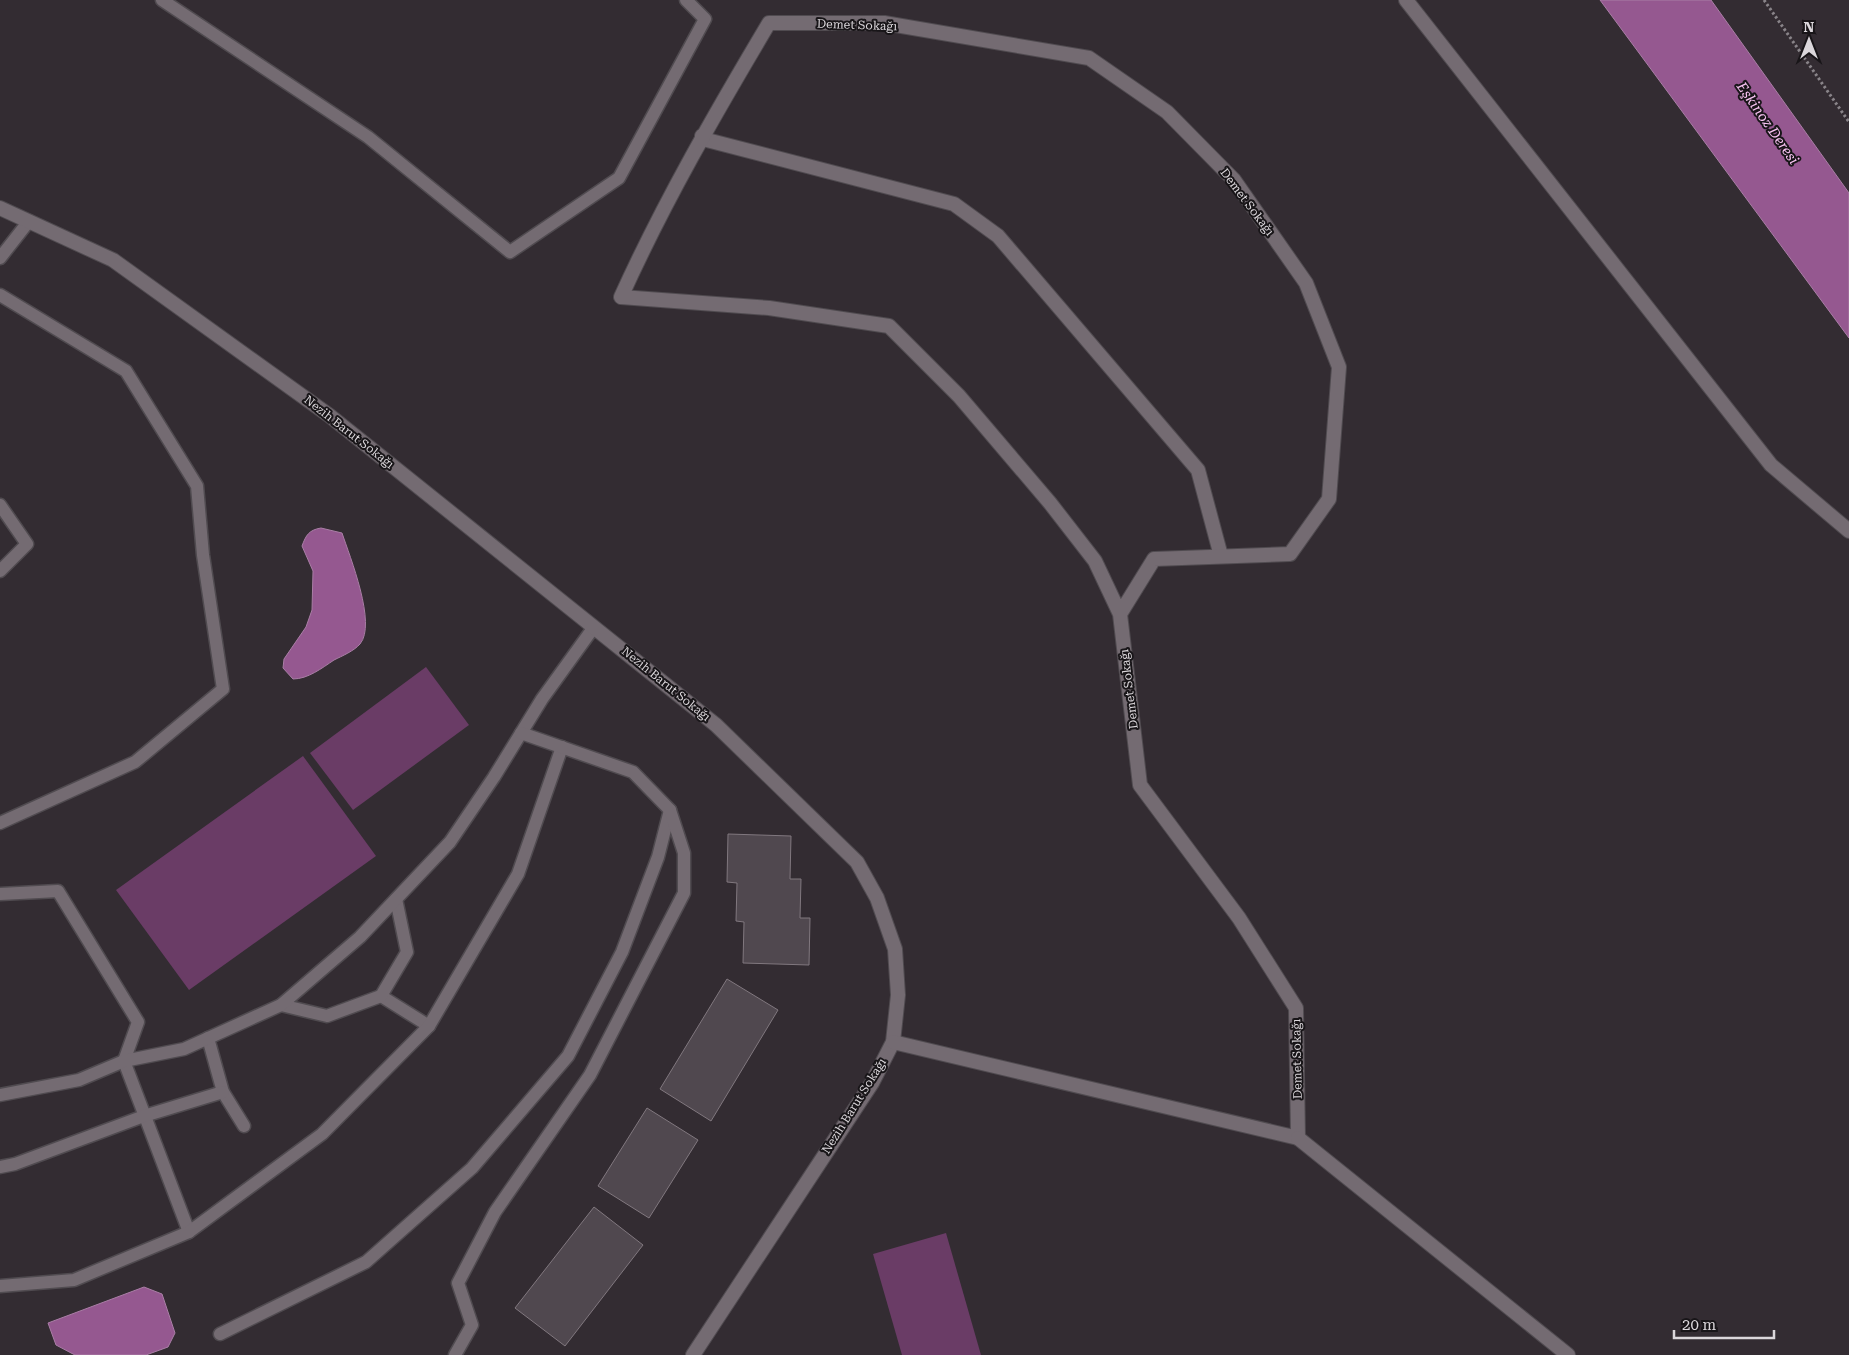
<svg xmlns="http://www.w3.org/2000/svg" width="1849" height="1355" viewBox="0 0 1849 1355" font-family="'Roboto Serif',serif">
  <rect width="100%" height="100%" fill="#332c32"/>
  <g fill="#6a3c66">
    <path d="M426 667 469 725 353 810 310 753Z"/>
    <path d="M303 756 376 856 189 990 116 890Z"/>
    <path d="M946 1233 981 1355H902L873 1254Z"/>
  </g>
  <g fill="#955890" stroke="#aa7ea6">
    <path d="M1600 0H1711L1849 193V338Z"/>
    <path d="M321 528 342 533C350 557 377 624 360 644 354 651 342 656 334 660 322 668 308 679 293 679L283 668 284 659 306 627 312 610 313 571 302 546C306 535 309 530 321 528Z"/>
    <path d="M144 1287 162 1294 175 1333 168 1347 146 1355H75L56 1345 48 1323Z"/>
  </g>
  <g fill="#50484f" stroke="#81787f">
    <path d="M728 834 791 836 790 879H801L800 918H810L809 965 743 963 744 922 736 921 737 883 727 882Z"/>
    <path d="M727 979 778 1010 711 1121 660 1089Z"/>
    <path d="M647 1108 698 1140 649 1218 598 1186Z"/>
    <path d="M594 1207 643 1245 565 1346 515 1308Z"/>
  </g>
  <g fill="none" stroke-linecap="round" stroke-linejoin="round">
    <g stroke="#504b50" stroke-width="15">
      <g id="service">
        <path d="M162 0 368 137 510 252 619 178 705 19 686 0"/>
        <path d="M0 258 29 221"/>
        <path d="M0 295 126 371 197 486 203 555 223 689 135 762 0 823"/>
        <path d="M0 505 27 544 0 571"/>
        <path d="M0 894 58 891 138 1022 124 1061 189 1232"/>
        <path d="M381 996 429 1026"/>
        <path d="M281 1005 327 1016 381 996 407 952 396 899"/>
        <path d="M208 1038 223 1092 244 1126"/>
        <path d="M0 1095 79 1080 124 1061 184 1049 281 1005 360 937 450 842 494 777 542 699 594 627"/>
        <path d="M0 1167 15 1164 144 1116 223 1092"/>
        <path d="M0 1286 74 1280 189 1232 322 1134 429 1026 518 874 562 747"/>
        <path d="M220 1334 366 1262 472 1168 568 1056 622 952 658 857 670 810"/>
        <path d="M455 1355 472 1325 458 1283 495 1212 590 1075 684 893V853L670 810 633 772 521 733"/>
      </g>
    </g>
    <g stroke="#504b50" stroke-width="16">
      <g id="minor">
        <path d="M1406 0 1771 465 1849 531"/>
        <path d="M702 136 703 139 954 204 998 236 1198 470 1221 556"/>
        <path d="M0 208 113 260 330 416 716 725 857 862 877 898 895 949 898 995 893 1042 872 1083 693 1355"/>
        <path d="M893 1042 1298 1138 1296 1008 1239 918 1140 785 1120 614 1154 559 1290 554 1329 499 1339 367 1306 283 1234 180 1167 112 1089 58 884 23H769C716 112 664 202 621 297L769 308 889 326 959 396 1050 503 1095 561 1120 614"/>
        <path d="M1298 1138 1568 1355"/>
      </g>
    </g>
    <path stroke="#898489" stroke-width="3" stroke-dasharray="2.5 2.5" stroke-linecap="butt" d="M1764 0 1849 122"/>
    <use href="#service" stroke="#746b72" stroke-width="12"/>
    <use href="#minor" stroke="#746b72" stroke-width="14"/>
  </g>
  <g text-anchor="middle" stroke-width="4" stroke-linejoin="round" paint-order="stroke">
    <g font-size="12" fill="#dbd7db" stroke="#181518">
      <text transform="translate(857 25) rotate(2)" y="4">Demet Sokağı</text>
      <text transform="translate(1247 202) rotate(53)" y="4">Demet Sokağı</text>
      <text transform="translate(349 432) rotate(38)" y="4">Nezih Barut Sokağı</text>
      <text transform="translate(666 684) rotate(39)" y="4">Nezih Barut Sokağı</text>
      <text transform="translate(1129 689) rotate(-97)" y="4">Demet Sokağı</text>
      <text transform="translate(1297 1059) rotate(-91)" y="4">Demet Sokağı</text>
      <text transform="translate(854 1106) rotate(-58)" y="4">Nezih Barut Sokağı</text>
    </g>
    <g font-size="14" font-style="italic" fill="#fac5f4" stroke="#181518">
      <text transform="translate(1768 123) rotate(55)" y="5">Eşkinoz Deresi</text>
    </g>
  </g>
  <g transform="translate(1809 40)" stroke="#181518" stroke-width="4" paint-order="stroke">
  <path d="M0-4L9 19L0 12L-9 19Z" fill="#dbd7db"/>
  <text y="-8" font-size="14" font-weight="bold" text-anchor="middle" fill="#dbd7db">N</text>
  </g>
  <path d="M1674 1330v8h100v-8" fill="none" stroke="#dbd7db" stroke-width="2.5"/>
  <text x="1682" y="1330" font-size="15" fill="#dbd7db" stroke="#181518" stroke-width="4" paint-order="stroke">20 m</text>
</svg>
